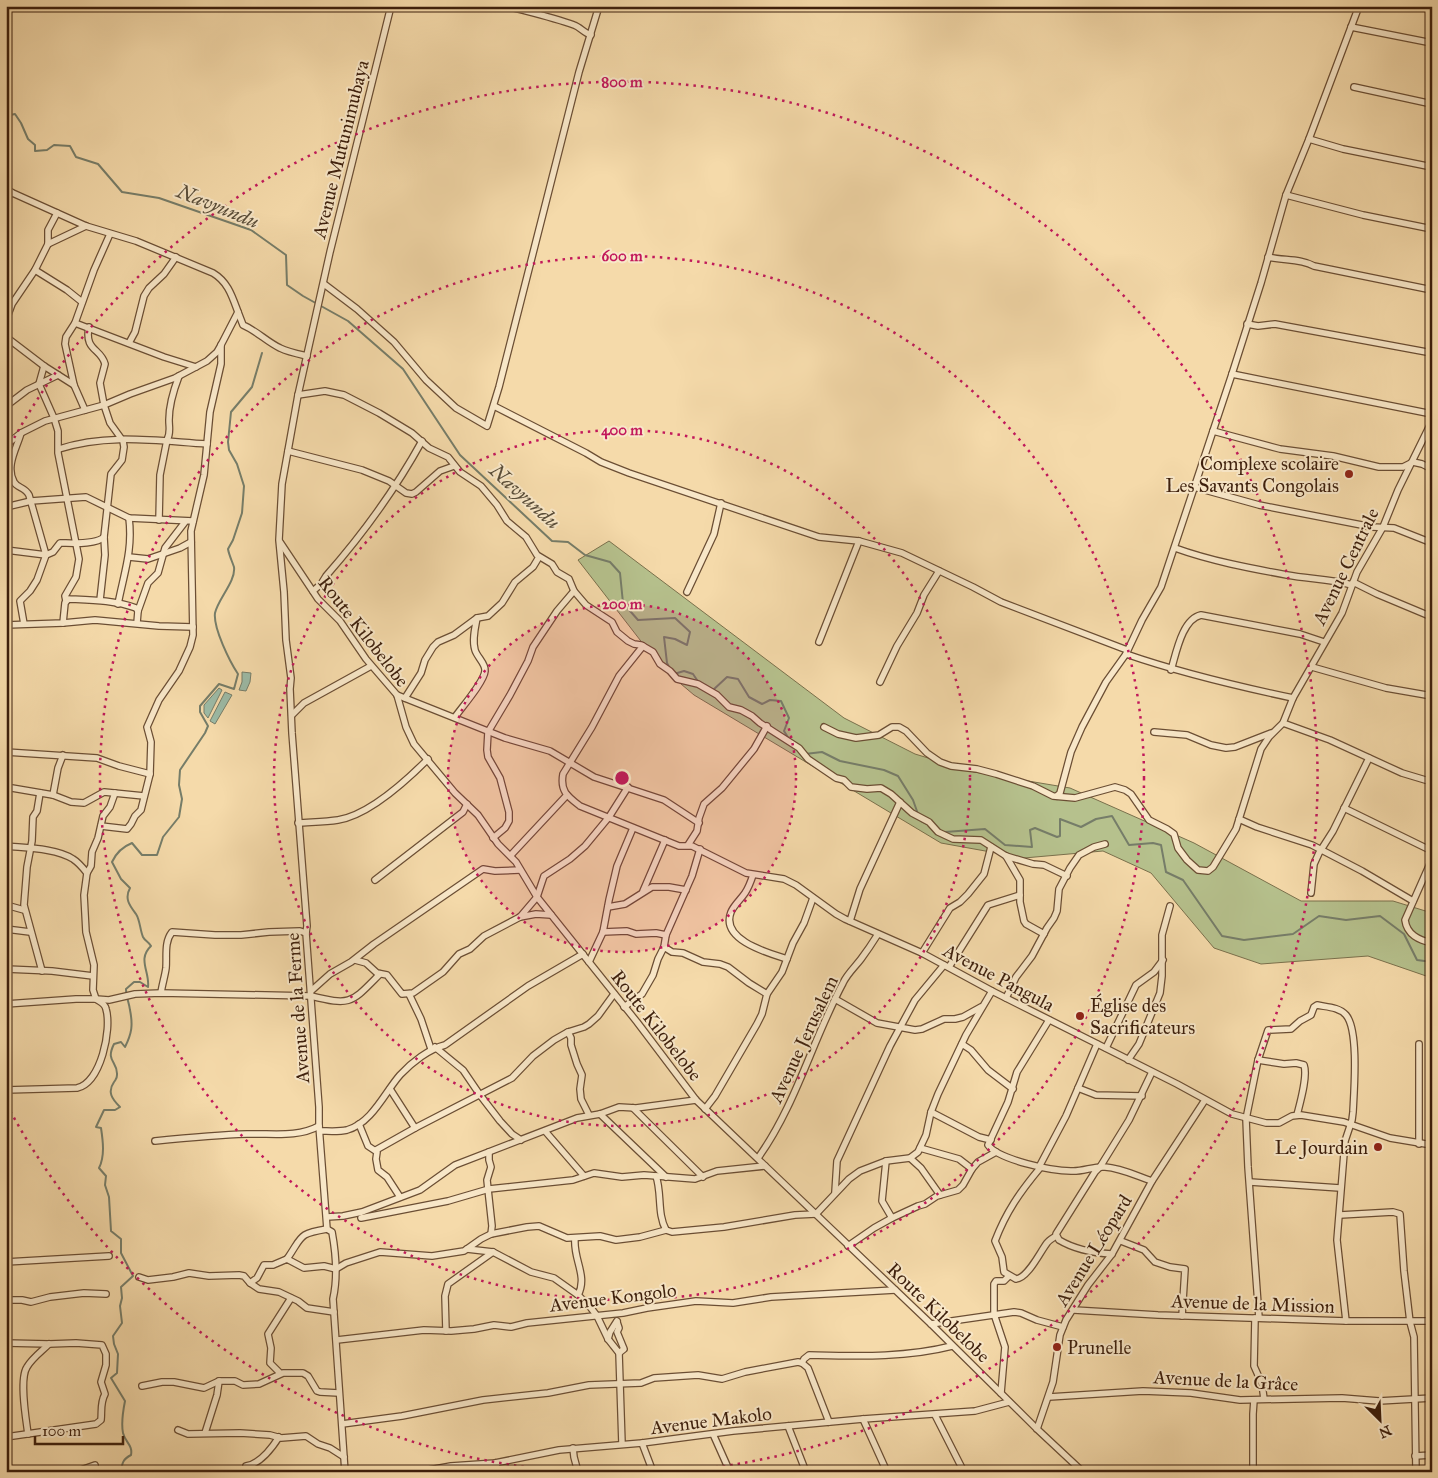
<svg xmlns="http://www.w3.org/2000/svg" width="1438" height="1478" viewBox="0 0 1438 1478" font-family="'IM FELL Great Primer',serif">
  <rect width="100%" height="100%" fill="#f5daaa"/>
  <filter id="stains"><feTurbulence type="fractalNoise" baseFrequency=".004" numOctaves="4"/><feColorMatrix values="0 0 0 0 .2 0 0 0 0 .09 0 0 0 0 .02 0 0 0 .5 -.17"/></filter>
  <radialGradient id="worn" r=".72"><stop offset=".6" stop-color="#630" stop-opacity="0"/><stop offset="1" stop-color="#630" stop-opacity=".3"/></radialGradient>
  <path fill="#b6c18d" stroke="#7a704c" d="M609 541 844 718 915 754 974 772 1070 788 1194 843 1301 901H1393L1432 913V978L1368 956 1261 964 1214 948 1151 873 1103 851 1024 858 941 843 694 695 661 667 578 560Z"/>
  <g fill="#9cbba7" stroke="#767d69">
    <path d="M242 672 251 673 250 682 246 691 239 690 242 682Z"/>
    <path d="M219 688 222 690 208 718 204 713V705Z"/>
    <path d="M225 692 232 695 215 724 210 721Z"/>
  </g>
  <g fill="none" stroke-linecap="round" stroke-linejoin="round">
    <g stroke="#767d69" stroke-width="2">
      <path d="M6 116 15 114 21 123 28 139 35 145V151L47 150 54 145 70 146 76 157 98 164 122 192 159 198 251 230 286 255 287 285 303 296 348 321 403 369 460 455 552 541 568 542 585 555 610 562 620 573 623 603 638 620 675 618 690 632 687 645 675 639 664 637 667 663 670 669"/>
      <path d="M674 674 684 671 693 674 699 683"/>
      <path d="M712 691 727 677 738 679 749 697 762 704 770 700 781 701 789 718 784 731 789 739"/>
      <path d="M805 754 822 752 840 761 884 770 898 776 913 800 918 814"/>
      <path d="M921 821 929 825"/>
      <path d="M945 832 985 829 1005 845 1032 847 1030 830 1035 828 1057 837 1060 836V819L1081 827 1096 819 1112 816 1129 845 1153 843 1161 845 1166 872 1183 880 1222 936 1244 940 1293 934 1319 916 1346 920 1380 916 1404 934 1417 960 1432 962"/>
      <path d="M121 1472C122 1463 123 1459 131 1455 133 1445 125 1442 123 1433 121 1423 123 1411 125 1401L111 1378 117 1373 118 1354 114 1344 113 1336 122 1323 120 1306 122 1298 121 1287 133 1276 121 1253V1239L111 1231 109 1197 105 1185 106 1176 99 1168C105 1156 103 1141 101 1128L96 1127 104 1110H115L120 1107C112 1099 107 1092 114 1082 116 1079 117 1079 117 1075 118 1061 105 1062 114 1044L121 1042 125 1047C132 1033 133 1025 130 1010 129 1002 126 997 126 989L134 982H140L148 987C150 972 137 959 151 946 149 942 145 941 143 937 140 930 140 920 136 914 130 906 124 899 130 888L121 879 112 862C116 853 122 847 132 843L142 855H157L163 837 179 817 182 799 179 785 180 770 205 733 208 726 200 712V706L219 684 234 689 238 674C230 662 213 628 215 613 218 599 236 581 234 567 232 561 229 555 228 549L233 540 242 513 244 486 237 464 229 450 228 442 231 412 252 387 262 353"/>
    </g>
    <g stroke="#6b4e34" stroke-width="8">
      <g id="minor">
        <path d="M507 6C529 12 552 17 574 25 580 27 584 33 591 35"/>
        <path d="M1351 27 1432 43"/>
        <path d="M1354 87 1432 104"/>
        <path d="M1309 139 1343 149 1432 167"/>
        <path d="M6 190 86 226 136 241 213 273C228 282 232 296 238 312L221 345 217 352 207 361 175 378 130 394 104 405 45 421 21 433 6 445"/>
        <path d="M1286 195 1363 215 1432 229"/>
        <path d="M6 201 11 192"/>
        <path d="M48 244V230L57 213"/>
        <path d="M1268 257C1284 261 1299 258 1314 266L1432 290"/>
        <path d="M35 270 67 290 82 302"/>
        <path d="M324 284 357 309 394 342 426 380 456 408 487 426 499 387 579 72 599 6"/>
        <path d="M238 312 243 325C257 331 267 342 280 348 288 352 298 354 307 356"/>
        <path d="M6 320 12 304 35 270 48 244 86 226"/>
        <path d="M75 323 164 357 196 367"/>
        <path d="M1247 324 1258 326 1275 324 1432 353"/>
        <path d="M6 337 44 366 74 385 85 410"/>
        <path d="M129 343 135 332 144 296 149 288 164 274 176 257"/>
        <path d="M44 366 39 384 54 418 58 431V453L79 559 76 577 65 596 66 601"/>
        <path d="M1232 374 1432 414"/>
        <path d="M74 385 65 344 66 337 75 323 94 270 110 234"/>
        <path d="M298 395 325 391 344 395 379 413 412 433 429 448 448 457 460 472 481 486 497 505 507 521 526 537 537 555 552 564 557 572 569 579 574 591 586 605 612 622 617 632 628 641 634 644 641 645 653 652 660 664 670 671 677 679 698 684 717 695 729 707 741 710 752 716 760 723 799 748 808 759 836 778 844 780 851 787 867 789 881 788 891 794 912 813 929 822 938 832 953 839 981 840 1006 856 1033 864 1044 865 1067 876"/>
        <path d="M6 406 27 390 58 375"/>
        <path d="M494 406 586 453 601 462 629 473 819 537 859 541 902 553 973 587 1001 602 1127 650"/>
        <path d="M1213 431 1280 449 1333 456 1379 467H1403L1413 462 1422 464 1432 469"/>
        <path d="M21 433C17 448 5 466 14 482 17 488 25 487 29 495L46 555 37 580 30 591 20 601 24 624"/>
        <path d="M59 449C108 433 157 441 207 444"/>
        <path d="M288 451 362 470 389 481 406 493 412 494 416 492 440 471 454 466"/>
        <path d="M1194 487 1259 505 1372 527 1394 528 1432 543"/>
        <path d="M6 507 31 501 86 497 129 518 193 521"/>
        <path d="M159 520 160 475 167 440C171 433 169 428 169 420 169 406 174 389 179 376"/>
        <path d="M280 542 318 599 340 621 366 659 397 695 406 727 414 744 455 793 478 815 498 844 516 862 537 897 637 1022 696 1100 931 1324 1037 1429 1083 1472"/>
        <path d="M1175 548C1211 561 1249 568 1287 575 1309 579 1331 579 1352 585"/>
        <path d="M6 550 46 555 53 552 60 543C71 543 96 545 104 537L111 474 122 460 124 447 123 441 110 423 104 405 100 383 105 364C101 348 84 351 89 327"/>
        <path d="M129 557 148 559 180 548 191 542"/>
        <path d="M1353 582 1377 594 1432 617"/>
        <path d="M313 591 321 584 326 576C362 535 395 490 422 441"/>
        <path d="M687 592 714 534 721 503"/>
        <path d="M100 600 105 555 104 537"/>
        <path d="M118 604C124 573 133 550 129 518"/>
        <path d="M138 611 148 583 158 573 165 548 185 522"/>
        <path d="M63 623 65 603 68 599C91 600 114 600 136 608L138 611 137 623"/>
        <path d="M6 625 63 623 95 620 159 626 193 627"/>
        <path d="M819 642 859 541"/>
        <path d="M643 646 619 676 592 727 563 774C560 791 567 796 580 806L679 846H692L746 873 784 879 796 885 836 914 845 919 922 953 992 991 1177 1084 1232 1114 1266 1123H1279L1292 1116 1301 1115 1344 1122 1390 1138 1432 1145"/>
        <path d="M1126 654C1181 673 1236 686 1293 698"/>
        <path d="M1312 667 1386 688 1432 696"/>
        <path d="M1171 670C1176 654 1182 619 1201 615L1300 634 1324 642"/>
        <path d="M880 682 897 646 917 613 924 595 939 571"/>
        <path d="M397 695 505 738 550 751 594 777 664 800 699 823"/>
        <path d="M405 698 421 673 425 660 433 647 438 642 454 635 477 618 488 616 502 603 515 582 533 567 539 557"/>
        <path d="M292 715 304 703 371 666"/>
        <path d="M455 717C462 707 484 682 485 671 486 664 477 657 475 650 472 640 475 628 477 618"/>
        <path d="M1283 723 1330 740 1402 773 1432 782"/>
        <path d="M824 727 838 734 856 738 879 735 892 727H899L906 731 927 753 940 762 951 766 977 769 996 774 1033 786 1053 796 1075 798 1115 787 1125 790 1131 794 1149 820 1167 829 1174 834 1178 848 1187 860 1198 870 1208 871 1213 867 1236 829 1261 749 1269 737 1283 723 1293 698 1342 613 1357 572 1383 527 1398 490 1432 421"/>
        <path d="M1154 732 1187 735 1211 745 1226 748 1235 747 1271 733"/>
        <path d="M6 752 97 758 119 766 150 774"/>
        <path d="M6 787 53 795 71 802 84 803 104 792 144 796"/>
        <path d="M40 793 37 811 33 817 32 841 27 867 24 905 42 971"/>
        <path d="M53 795 58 768 63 755"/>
        <path d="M1057 796 1060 793 1071 752 1082 727 1106 682 1126 654 1142 620 1161 587 1232 374 1261 283 1286 195 1309 139 1359 6"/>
        <path d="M1344 808 1432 851"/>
        <path d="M1239 819 1257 827 1312 845 1362 871 1413 901"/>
        <path d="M298 823C311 822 325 822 338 820 369 815 406 781 428 759"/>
        <path d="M101 826 127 829 131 824 135 816 141 810 150 774 151 742 147 727 159 700 179 671 190 647 193 635 191 531 204 475 210 412 221 364V345"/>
        <path d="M493 838 505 828 509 821V812L500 778 488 757 487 750 488 732 510 695 528 661 533 647 557 611 574 591"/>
        <path d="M688 845 697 831 699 818 704 804 722 788 754 749 767 726"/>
        <path d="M6 846C25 848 56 848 73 859 78 862 83 868 87 873L84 895 86 932 94 965 93 990 96 999C100 1002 105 1003 106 1009 112 1029 101 1083 77 1088L6 1090"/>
        <path d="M511 855 567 795"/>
        <path d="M1006 856 1020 880V902L1024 921 1026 924 1044 934"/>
        <path d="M1432 859 1405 920C1407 935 1419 940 1432 943"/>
        <path d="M87 873 91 866 92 852 98 838 103 816 110 807 115 793"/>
        <path d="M753 875C751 881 749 887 745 893 741 899 734 905 731 912 720 940 768 953 787 959"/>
        <path d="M375 880 463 812 467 804"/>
        <path d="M643 891 665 840"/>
        <path d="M1311 893 1314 864 1319 853 1333 831 1369 758"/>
        <path d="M6 905 24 910"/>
        <path d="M608 907 625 904 652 887H669L686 890"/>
        <path d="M520 917 536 914 551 915"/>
        <path d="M850 921 860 889 900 802"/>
        <path d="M6 929 30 932"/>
        <path d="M603 932 627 931 636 934 656 933 666 935"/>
        <path d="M664 947 672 952 683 953 703 962 720 964 728 967 749 983 767 994"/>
        <path d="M922 953 950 908 960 902 968 894 984 874 991 847"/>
        <path d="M355 960 366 963 377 973 387 975 402 994 413 993 443 972 459 954 470 949 484 936 520 917 537 897 544 876 570 859 585 846 609 817 628 787"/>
        <path d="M589 962 603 932 609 900 617 866 633 828"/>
        <path d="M949 967 988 905 1020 895"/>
        <path d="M6 969 52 971 93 976"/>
        <path d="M311 991 330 974 351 962 374 944 483 869 495 871 520 870"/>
        <path d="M161 993C162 985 165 976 166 968 167 956 164 942 172 932L215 935H241L269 932 300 931 306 933"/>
        <path d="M409 994 421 1019 431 1049"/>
        <path d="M1006 998 1016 977 1032 956 1047 928 1054 918 1057 911 1059 889 1070 868 1079 855 1094 847 1105 844"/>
        <path d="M835 999 877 1023 915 1030 922 1029 944 1019H955L963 1017 981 1007"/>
        <path d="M6 1004 76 999H96L109 1000 135 994 161 993 311 996C352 1006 351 1003 380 974"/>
        <path d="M624 1007 642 994 653 975 658 959 664 947 666 935 692 876 700 849"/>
        <path d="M1049 1020 1017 1072 1008 1102 988 1145C999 1160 1052 1171 1071 1171 1082 1172 1094 1166 1105 1167 1121 1168 1137 1176 1152 1181"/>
        <path d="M568 1032 571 1038V1045L577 1064 582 1075 580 1089 581 1099 589 1115"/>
        <path d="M962 1044 971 1050 988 1070 1013 1089"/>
        <path d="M435 1047 463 1070 480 1095 500 1121 512 1134 521 1140"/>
        <path d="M1106 1048 1136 985 1154 972 1163 960"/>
        <path d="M1128 1060 1139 1044 1160 993 1162 976V935L1170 906"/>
        <path d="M1258 1060 1284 1064 1296 1063 1304 1065C1308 1076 1300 1103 1297 1115"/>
        <path d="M1078 1088 1096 1095 1142 1096"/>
        <path d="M390 1089 415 1128 512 1078 533 1056 554 1040 568 1032 584 1027 589 1024 598 1016 614 994"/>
        <path d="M633 1108 703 1177"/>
        <path d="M705 1109 715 1096 757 1024 762 1014 767 994 782 972 793 943 804 923 813 898"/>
        <path d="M931 1112 979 1137 991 1140"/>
        <path d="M600 1114 666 1177"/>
        <path d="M359 1124 368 1146 377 1152 376 1159 378 1170 387 1177 400 1197"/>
        <path d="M320 1131C328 1131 339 1132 347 1130 372 1123 385 1092 400 1075 412 1062 429 1049 445 1045L528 986 583 954"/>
        <path d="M545 1131 584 1176"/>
        <path d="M155 1141C185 1138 216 1135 247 1134 271 1133 297 1138 319 1126"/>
        <path d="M1419 1144V1044"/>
        <path d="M920 1148 959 1159 972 1169"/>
        <path d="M376 1150 415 1128"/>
        <path d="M489 1152V1160L491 1167 487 1180 492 1226 491 1234"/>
        <path d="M758 1158C796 1105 812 1041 843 983 847 974 855 967 861 959 867 951 873 942 878 934"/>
        <path d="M910 1158 921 1168 940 1195"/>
        <path d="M886 1161 882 1201 892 1218"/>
        <path d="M1039 1167 1066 1116 1097 1044"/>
        <path d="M1040 1168C1020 1192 1006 1212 995 1241L1002 1257 1004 1272 1016 1279C1028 1278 1040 1252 1047 1243 1049 1240 1053 1238 1056 1236"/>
        <path d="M656 1176C662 1193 657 1214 666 1230L672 1232 724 1227 795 1215 816 1214 849 1179 860 1171 886 1161 910 1158 918 1152 926 1135 931 1112 938 1094 966 1035 992 991"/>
        <path d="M1250 1182 1340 1188"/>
        <path d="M835 1192 837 1161 890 1046 915 1000 944 965"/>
        <path d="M1340 1215 1393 1212 1400 1214 1404 1271 1410 1322 1414 1337 1416 1472"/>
        <path d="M327 1217 343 1216 362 1212 420 1190 455 1165 577 1118 600 1114 619 1107 636 1108 696 1100"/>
        <path d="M361 1218 448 1201 489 1189 573 1180 594 1173 622 1177 644 1175 695 1179 717 1171 765 1166"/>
        <path d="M575 1239C573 1259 588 1276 578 1295"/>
        <path d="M1121 1241 1144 1250 1155 1262 1170 1267 1185 1269 1182 1316"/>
        <path d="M848 1246 874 1228 892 1218 918 1206 925 1204 937 1196 958 1190 963 1185 972 1169 978 1162 996 1152"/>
        <path d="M467 1249 493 1252 531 1272 554 1278 578 1295 591 1308 597 1316 608 1339 619 1353 622 1444"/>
        <path d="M1112 1254C1095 1253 1074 1249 1059 1240L1056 1234 1095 1172 1100 1167 1129 1120 1152 1072"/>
        <path d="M287 1259C303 1236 297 1234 327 1229"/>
        <path d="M6 1262 109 1256"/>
        <path d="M139 1277 148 1280 173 1277 189 1273 209 1276 239 1275 244 1276 250 1283 259 1289 279 1292 298 1301 307 1308 334 1312"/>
        <path d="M250 1283 257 1278 264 1265H273L287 1259 304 1268 324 1266 336 1269 346 1263 380 1252 432 1256 464 1251 481 1239 491 1234 527 1227 539 1226 567 1238 600 1236 616 1240 640 1237 666 1230"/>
        <path d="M6 1300H22L31 1302 50 1297 84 1293 106 1294"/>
        <path d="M1074 1310 1158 1315 1346 1321H1432"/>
        <path d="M1255 1318 1254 1366 1262 1384 1264 1399"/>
        <path d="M1259 1318 1248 1167 1246 1119 1258 1060 1268 1030 1291 1029 1300 1021 1311 1015 1314 1007 1317 1005C1326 1007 1339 1007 1346 1015 1359 1030 1354 1091 1353 1112L1352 1120 1345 1141 1337 1240 1346 1321"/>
        <path d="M617 1322 619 1328 617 1332 624 1349 619 1353"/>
        <path d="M931 1324 1014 1312 1021 1313 1037 1320 1063 1327"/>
        <path d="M446 1331 445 1296 448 1284 493 1252"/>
        <path d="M608 1339 610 1332 617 1321"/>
        <path d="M337 1340 424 1330 451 1331 474 1329 494 1325 511 1327 527 1323 623 1313 647 1308 696 1301 733 1303 771 1297 895 1290"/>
        <path d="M6 1343 49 1344 76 1343 102 1345 106 1354V1365L101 1382 105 1394C100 1403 102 1411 101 1420L96 1424 6 1437"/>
        <path d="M802 1363 804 1359 809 1355C856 1356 905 1358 952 1346"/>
        <path d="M280 1373 270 1363 271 1348 268 1334 291 1298"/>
        <path d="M142 1386 162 1382H174L204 1388 219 1381H235L243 1385 259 1384 283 1373H303L308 1376 317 1391 320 1392 339 1393"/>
        <path d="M1001 1393 1005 1347 994 1314V1284L996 1281H1004L1009 1276"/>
        <path d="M1049 1397 1143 1391 1191 1393 1240 1400 1342 1398 1379 1401 1432 1398"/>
        <path d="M935 1415 964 1472"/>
        <path d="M863 1419 887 1472"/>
        <path d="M342 1424 402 1416 483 1400 548 1393 589 1385 641 1383 654 1378 698 1375 722 1379 745 1372 798 1362 802 1363 808 1368 829 1422"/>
        <path d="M788 1426 806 1472"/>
        <path d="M1037 1429 1053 1382 1060 1335 1066 1320 1088 1285 1112 1254 1152 1181 1205 1100"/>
        <path d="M178 1430 188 1434 240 1433 270 1435 281 1438 306 1436 318 1444 330 1448 344 1457"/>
        <path d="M205 1433 217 1395 219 1381"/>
        <path d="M28 1434C26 1419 19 1379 27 1367 32 1358 42 1351 49 1344"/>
        <path d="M713 1434 730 1472"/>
        <path d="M642 1443 653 1472"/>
        <path d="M573 1448 574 1457 578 1472"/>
        <path d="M1415 1456 1432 1455"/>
        <path d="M495 1463 499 1472"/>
        <path d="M246 1466C260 1464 272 1448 279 1437"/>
        <path d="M75 1472 95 1465"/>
        <path d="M345 1472 333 1299C338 1277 336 1254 332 1232L327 1229 319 1126V1107L306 933 307 926 292 733 290 689 291 678 286 640 284 592 279 540 282 484 298 395 330 252 391 6"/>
        <path d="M418 1472 451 1466 495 1463 559 1450 642 1443 733 1431 863 1419 975 1411 1009 1402"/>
        <path d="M1253 1472V1414L1254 1400"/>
      </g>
    </g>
    <use href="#minor" stroke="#f8e7c8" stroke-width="5.5"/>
  </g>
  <circle cx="622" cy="778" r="174" fill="#c2185b" fill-opacity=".12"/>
  <g fill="none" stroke="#c2185b" stroke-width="2.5" stroke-dasharray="2.5 5">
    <circle cx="622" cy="778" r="174"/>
    <circle cx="622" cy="778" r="348"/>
    <circle cx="622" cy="778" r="522"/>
    <path d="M561 1471A696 696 0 0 1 7 1105M7 451A696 696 0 1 1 683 1471"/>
  </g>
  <g fill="#8f2418" stroke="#f8e7c8" stroke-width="2">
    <circle cx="1349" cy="474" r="5"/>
    <circle cx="1080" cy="1016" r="5"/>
    <circle cx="1378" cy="1147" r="5"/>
    <circle cx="1057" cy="1347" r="5"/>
  </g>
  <g text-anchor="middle" stroke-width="4" stroke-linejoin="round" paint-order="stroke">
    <g font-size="19" fill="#3d1f0c" stroke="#f8e7c8">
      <text transform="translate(340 149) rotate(-76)" y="7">Avenue Mutunimubaya</text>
      <text transform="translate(1345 566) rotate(-64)" y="7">Avenue Centrale</text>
      <text transform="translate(364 631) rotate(52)" y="7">Route Kilobelobe</text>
      <text transform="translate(999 977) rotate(28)" y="7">Avenue Pangula</text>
      <text transform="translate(297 1008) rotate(-94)" y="7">Avenue de la Ferme</text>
      <text transform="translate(657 1025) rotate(52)" y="7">Route Kilobelobe</text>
      <text transform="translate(803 1039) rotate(-65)" y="7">Avenue Jerusalem</text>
      <text transform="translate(1093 1250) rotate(-58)" y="7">Avenue Léopard</text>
      <text transform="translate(613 1297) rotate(-7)" y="7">Avenue Kongolo</text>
      <text transform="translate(1253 1303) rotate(2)" y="7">Avenue de la Mission</text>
      <text transform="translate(939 1312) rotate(44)" y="7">Route Kilobelobe</text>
      <text transform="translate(1226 1380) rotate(3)" y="7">Avenue de la Grâce</text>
      <text transform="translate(711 1420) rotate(-7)" y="7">Avenue Makolo</text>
    </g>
    <g font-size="19" fill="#3d1f0c" stroke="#f8e7c8" text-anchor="end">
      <text x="1339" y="470">Complexe scolaire<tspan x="1339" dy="22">Les Savants Congolais</tspan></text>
      <text x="1090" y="1012" text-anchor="start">Église des<tspan x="1090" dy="22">Sacrificateurs</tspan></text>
      <text x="1368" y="1154">Le Jourdain</text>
      <text x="1067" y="1354" text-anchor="start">Prunelle</text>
    </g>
    <g font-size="20" font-style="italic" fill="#5a4e3a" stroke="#f8e7c8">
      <text transform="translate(218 206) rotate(22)" y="7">Navyundu</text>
      <text transform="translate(525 496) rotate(42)" y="7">Navyundu</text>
    </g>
  </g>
  <circle cx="622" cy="778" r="8" fill="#c2185b" stroke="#f8e7c8" stroke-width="2.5"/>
  <g font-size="15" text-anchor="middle" font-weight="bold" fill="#c2185b" stroke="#f8e7c8" stroke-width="4" stroke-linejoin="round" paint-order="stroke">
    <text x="622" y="87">800 m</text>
    <text x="622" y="261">600 m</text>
    <text x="622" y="435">400 m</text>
    <text x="622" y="609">200 m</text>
  </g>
  <rect width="1438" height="1478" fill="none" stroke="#f5daaa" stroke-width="25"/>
  <rect x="8" y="8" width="1423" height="1463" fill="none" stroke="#3d1f0c" stroke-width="2.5"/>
  <rect x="12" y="12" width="1413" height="1453" fill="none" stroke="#3d1f0c"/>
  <g transform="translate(1380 1420) rotate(156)" stroke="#f8e7c8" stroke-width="4" paint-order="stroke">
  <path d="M0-4L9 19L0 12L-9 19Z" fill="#3d1f0c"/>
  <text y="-8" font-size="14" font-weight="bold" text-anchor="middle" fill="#3d1f0c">N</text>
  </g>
  <path d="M35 1436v8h88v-8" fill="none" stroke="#3d1f0c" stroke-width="2.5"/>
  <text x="42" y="1436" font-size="15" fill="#3d1f0c" stroke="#f8e7c8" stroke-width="4" paint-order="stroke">100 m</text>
  <rect width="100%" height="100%" filter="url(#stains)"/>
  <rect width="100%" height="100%" fill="url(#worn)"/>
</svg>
